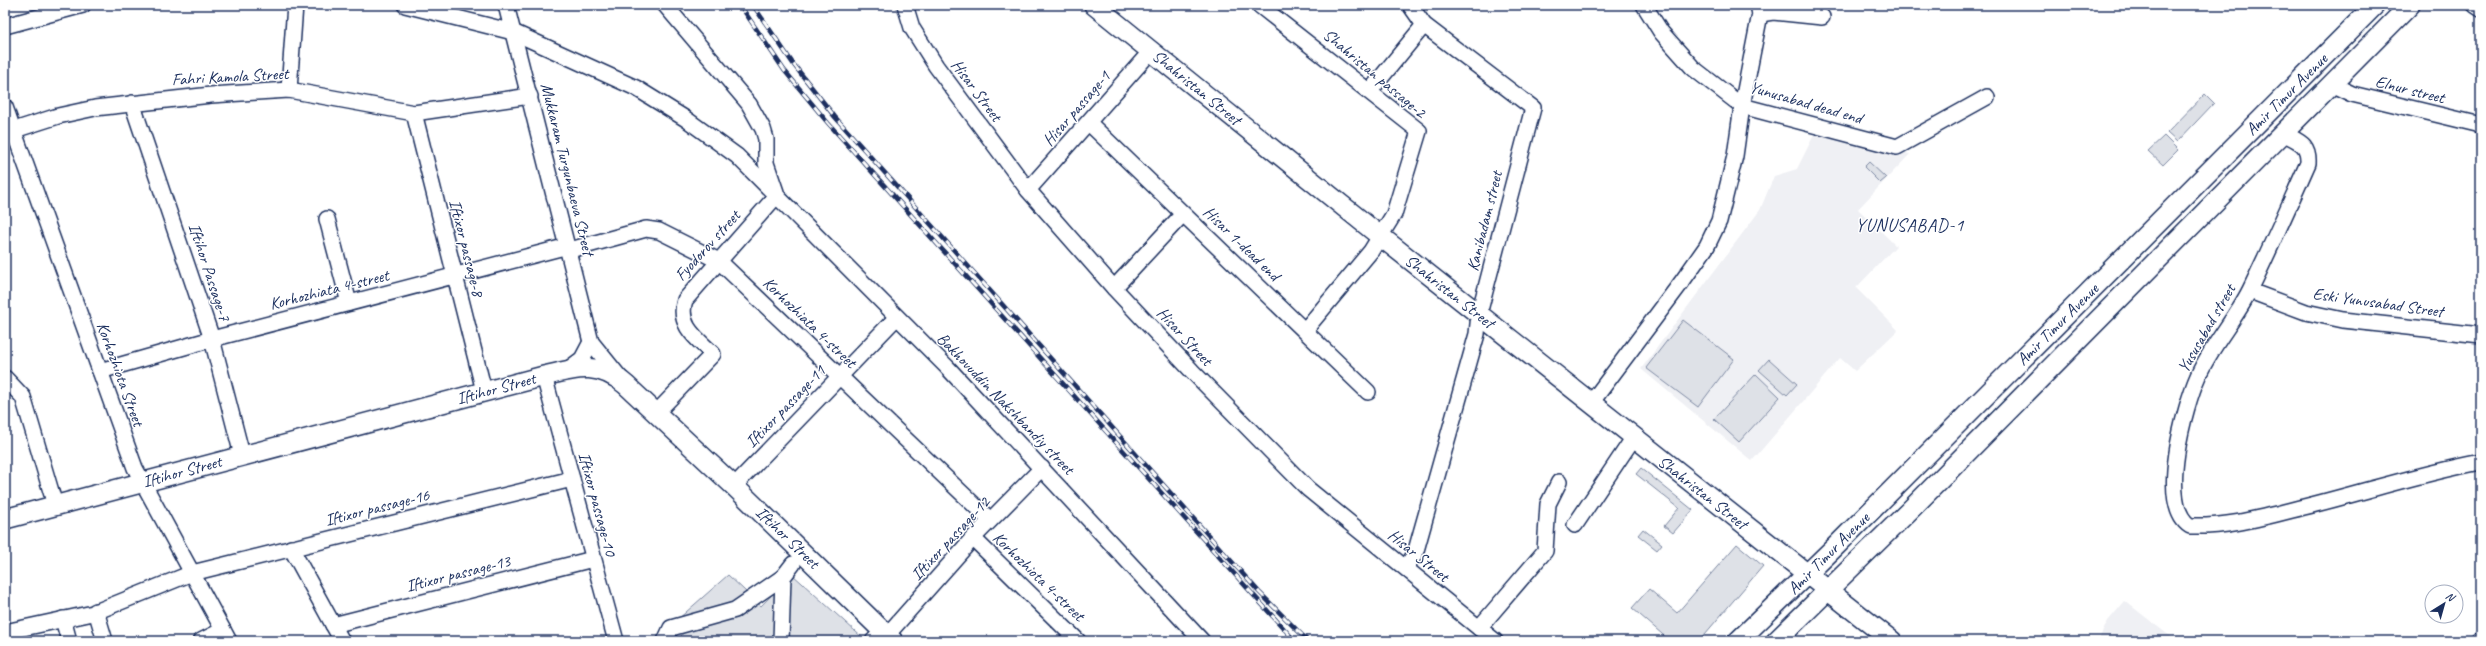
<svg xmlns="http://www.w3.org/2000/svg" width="2486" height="646" viewBox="0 0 2486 646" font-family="Caveat,sans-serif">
  <rect width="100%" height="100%" fill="#fff"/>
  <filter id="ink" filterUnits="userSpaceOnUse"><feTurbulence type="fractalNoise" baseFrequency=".025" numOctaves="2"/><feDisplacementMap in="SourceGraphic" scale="8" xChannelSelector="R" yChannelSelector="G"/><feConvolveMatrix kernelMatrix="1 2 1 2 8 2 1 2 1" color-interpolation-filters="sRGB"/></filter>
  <g filter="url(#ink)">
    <g fill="#eff0f4">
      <path d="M1816 131 1910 154 1858 209 1896 246 1856 288 1898 330 1855 371 1840 358 1752 461 1641 369 1760 210 1774 176 1797 169Z"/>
      <path d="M2125 601 2176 641H2098L2108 621Z"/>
    </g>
    <g fill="#dee1e7" stroke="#7c88a2">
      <path d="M2205 94 2214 103 2177 142 2167 133Z"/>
      <path d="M2164 136 2178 150 2163 165 2148 151Z"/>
      <path d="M1869 162 1886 178 1880 183 1864 167Z"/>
      <path d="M1683 320 1734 359 1698 407 1646 368Z"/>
      <path d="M1769 359 1797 384 1787 395 1759 370Z"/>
      <path d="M1756 374 1780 397 1739 442 1714 419Z"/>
      <path d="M1641 468 1693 510 1673 533 1664 526 1679 508 1636 474Z"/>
      <path d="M1643 529 1662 544 1657 550 1638 535Z"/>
      <path d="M1737 544 1763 566 1699 641H1670L1632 608 1649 589 1677 613Z"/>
      <path d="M792 574 866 641H678L686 628 677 620 728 575 761 606Z"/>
    </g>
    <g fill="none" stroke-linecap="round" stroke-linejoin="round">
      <g stroke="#1b2f5e" stroke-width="18">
        <g id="minor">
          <path d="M405 5 513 32 636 88 686 119 737 156 947 367 1202 641"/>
          <path d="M506 5 591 342 621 379"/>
          <path d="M665 5 749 104 763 129 766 139V163L776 192"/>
          <path d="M905 5 912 28 936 66 1028 190 1114 288 1192 371 1308 489 1495 641"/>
          <path d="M1259 5 1419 131 1394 214 1371 251 1305 330"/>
          <path d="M1644 5 1661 32 1693 68 1742 106 1897 147 1987 97"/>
          <path d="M2475 5 2481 9"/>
          <path d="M1760 14 1773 12 1822 17"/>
          <path d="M5 26 83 5"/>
          <path d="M2331 84 2352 94 2481 125"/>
          <path d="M289 90 295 5"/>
          <path d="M1370 91 1424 25"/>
          <path d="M132 103 212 339 242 455"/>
          <path d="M5 107 135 468 229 641"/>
          <path d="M414 113 484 391"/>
          <path d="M1089 123 1368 392"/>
          <path d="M5 133 58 116 95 108 211 95 289 90 414 113 530 96"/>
          <path d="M2283 133C2299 142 2309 143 2308 163 2289 206 2270 249 2250 290 2235 320 2211 346 2198 376 2185 405 2157 505 2190 526 2227 527 2256 519 2292 510 2355 495 2417 474 2481 462"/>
          <path d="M1028 190 1152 50"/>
          <path d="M327 219 349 303"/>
          <path d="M570 250 646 229 659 231 719 261 990 520"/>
          <path d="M1114 288 1183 214"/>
          <path d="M2250 291 2306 312 2343 320 2481 335"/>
          <path d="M100 371 212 339 568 246"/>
          <path d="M566 371 582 359 591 342"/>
          <path d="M544 376 616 641"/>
          <path d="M5 378 23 397 55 505"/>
          <path d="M1591 403 1681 283 1707 246 1719 221 1735 156 1742 106 1760 14 1758 5"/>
          <path d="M656 413 713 354C696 338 677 325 685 300L777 195"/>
          <path d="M734 486 896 318"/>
          <path d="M1575 525 1634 437"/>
          <path d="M973 538 1078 641"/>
          <path d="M291 548 342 641"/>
          <path d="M1406 567 1415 554 1477 334 1479 314 1533 108 1424 25 1410 5"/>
          <path d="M96 611 105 641"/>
          <path d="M63 619 69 641"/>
          <path d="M333 625 593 559"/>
          <path d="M1479 628 1545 551 1548 504 1559 482"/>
          <path d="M5 632 93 613 192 573 572 479"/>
          <path d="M887 635 973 538 1042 468"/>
          <path d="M201 641 223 630"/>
          <path d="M665 641 671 628 735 610 783 577"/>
          <path d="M781 641 783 577 793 564"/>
          <path d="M873 641 883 631"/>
          <path d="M2479 641 2481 640"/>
        </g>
      </g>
      <g stroke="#1b2f5e" stroke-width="22">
        <g id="major">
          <path d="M1094 5 1380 236 1892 641"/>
          <path d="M5 519 544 376C577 368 598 361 626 385L734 486 893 641"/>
          <path d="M1738 641 1837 545 2375 5"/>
          <path d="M1776 641 1909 511 2410 5"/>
        </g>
      </g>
      <use href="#minor" stroke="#fff" stroke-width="15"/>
      <use href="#major" stroke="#fff" stroke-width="19"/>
      <g stroke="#1b2f5e" stroke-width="4.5">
        <g id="rail">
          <path d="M740 5 784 70 828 123 1295 641"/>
          <path d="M753 5 794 65 835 117 1259 592 1308 641"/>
        </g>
      </g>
      <use href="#rail" stroke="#fff" stroke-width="3" stroke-dasharray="9" stroke-linecap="butt"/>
    </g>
  </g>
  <g text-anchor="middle" stroke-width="3" stroke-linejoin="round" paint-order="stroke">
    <g font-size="17" fill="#1b2f5e" stroke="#fff">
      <text transform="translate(1375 73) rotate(40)" y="6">Shahristan passage-2</text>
      <text transform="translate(230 76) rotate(-3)" y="6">Fahri Kamola Street</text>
      <text transform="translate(1197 87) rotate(39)" y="6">Shahristan Street</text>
      <text transform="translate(2410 89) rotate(14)" y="6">Elnur street</text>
      <text transform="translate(977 90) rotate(53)" y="6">Hisar Street</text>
      <text transform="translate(2286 94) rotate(-45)" y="6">Amir Timur Avenue</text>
      <text transform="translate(1806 102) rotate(16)" y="6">Yunusabad dead end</text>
      <text transform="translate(1076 108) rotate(-49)" y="6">Hisar passage-1</text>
      <text transform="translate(568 169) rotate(76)" y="6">Mukkaram Turgunbaeva Street</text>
      <text transform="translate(1484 221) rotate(-76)" y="6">Kanibadam street</text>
      <text transform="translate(1242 243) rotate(44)" y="6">Hisar 1-dead end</text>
      <text transform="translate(707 245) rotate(-48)" y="6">Fyodorov street</text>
      <text transform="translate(467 248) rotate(76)" y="6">Iftixor passage-8</text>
      <text transform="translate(210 272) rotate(72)" y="6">Iftihor Passage-7</text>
      <text transform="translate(329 289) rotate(-14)" y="6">Korhozhiаta 4-street</text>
      <text transform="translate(1450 291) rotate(38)" y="6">Shahristan Street</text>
      <text transform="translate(2378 302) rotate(8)" y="6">Eski Yunusabad Street</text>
      <text transform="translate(810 322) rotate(44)" y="6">Korhozhiаta 4-street</text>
      <text transform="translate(2057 324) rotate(-45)" y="6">Amir Timur Avenue</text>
      <text transform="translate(2206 328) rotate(-60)" y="6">Yususabad street</text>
      <text transform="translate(1185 336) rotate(47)" y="6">Hisar Street</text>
      <text transform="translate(121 374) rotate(70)" y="6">Korhozhiota Street</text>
      <text transform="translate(496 388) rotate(-15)" y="6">Iftihor Street</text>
      <text transform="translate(1006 403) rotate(46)" y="6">Bakhovuddin Nakshbandiy street</text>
      <text transform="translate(785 406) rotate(-46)" y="6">Iftixor passage-11</text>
      <text transform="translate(182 471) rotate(-15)" y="6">Iftihor Street</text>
      <text transform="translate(1703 492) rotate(38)" y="6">Shahristan Street</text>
      <text transform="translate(598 504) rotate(75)" y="6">Iftixor passage-10</text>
      <text transform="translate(377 507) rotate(-14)" y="6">Iftixor passage-16</text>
      <text transform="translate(788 537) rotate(44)" y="6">Iftihor Street</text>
      <text transform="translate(950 538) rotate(-47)" y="6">Iftixor passage-12</text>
      <text transform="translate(1828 553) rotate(-45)" y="6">Amir Timur Avenue</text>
      <text transform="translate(1419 555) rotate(39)" y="6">Hisar Street</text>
      <text transform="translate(458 573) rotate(-14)" y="6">Iftixor passage-13</text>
      <text transform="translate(1039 576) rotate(44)" y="6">Korhozhiota 4-street</text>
    </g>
    <g font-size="18" letter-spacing="1" fill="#1b2f5e" stroke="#fff">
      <text x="1910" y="231">YUNUSABAD-1</text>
    </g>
  </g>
  <rect width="2486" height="646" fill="none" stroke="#fff" stroke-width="20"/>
  <rect x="10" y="10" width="2466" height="626" fill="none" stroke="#1b2f5e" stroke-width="1.5" filter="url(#ink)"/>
  <g transform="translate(2444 604) rotate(37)"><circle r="19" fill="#ffffff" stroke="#a4acbf"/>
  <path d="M0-3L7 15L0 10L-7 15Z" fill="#1b2f5e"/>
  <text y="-6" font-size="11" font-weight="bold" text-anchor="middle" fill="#1b2f5e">N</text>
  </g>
</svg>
